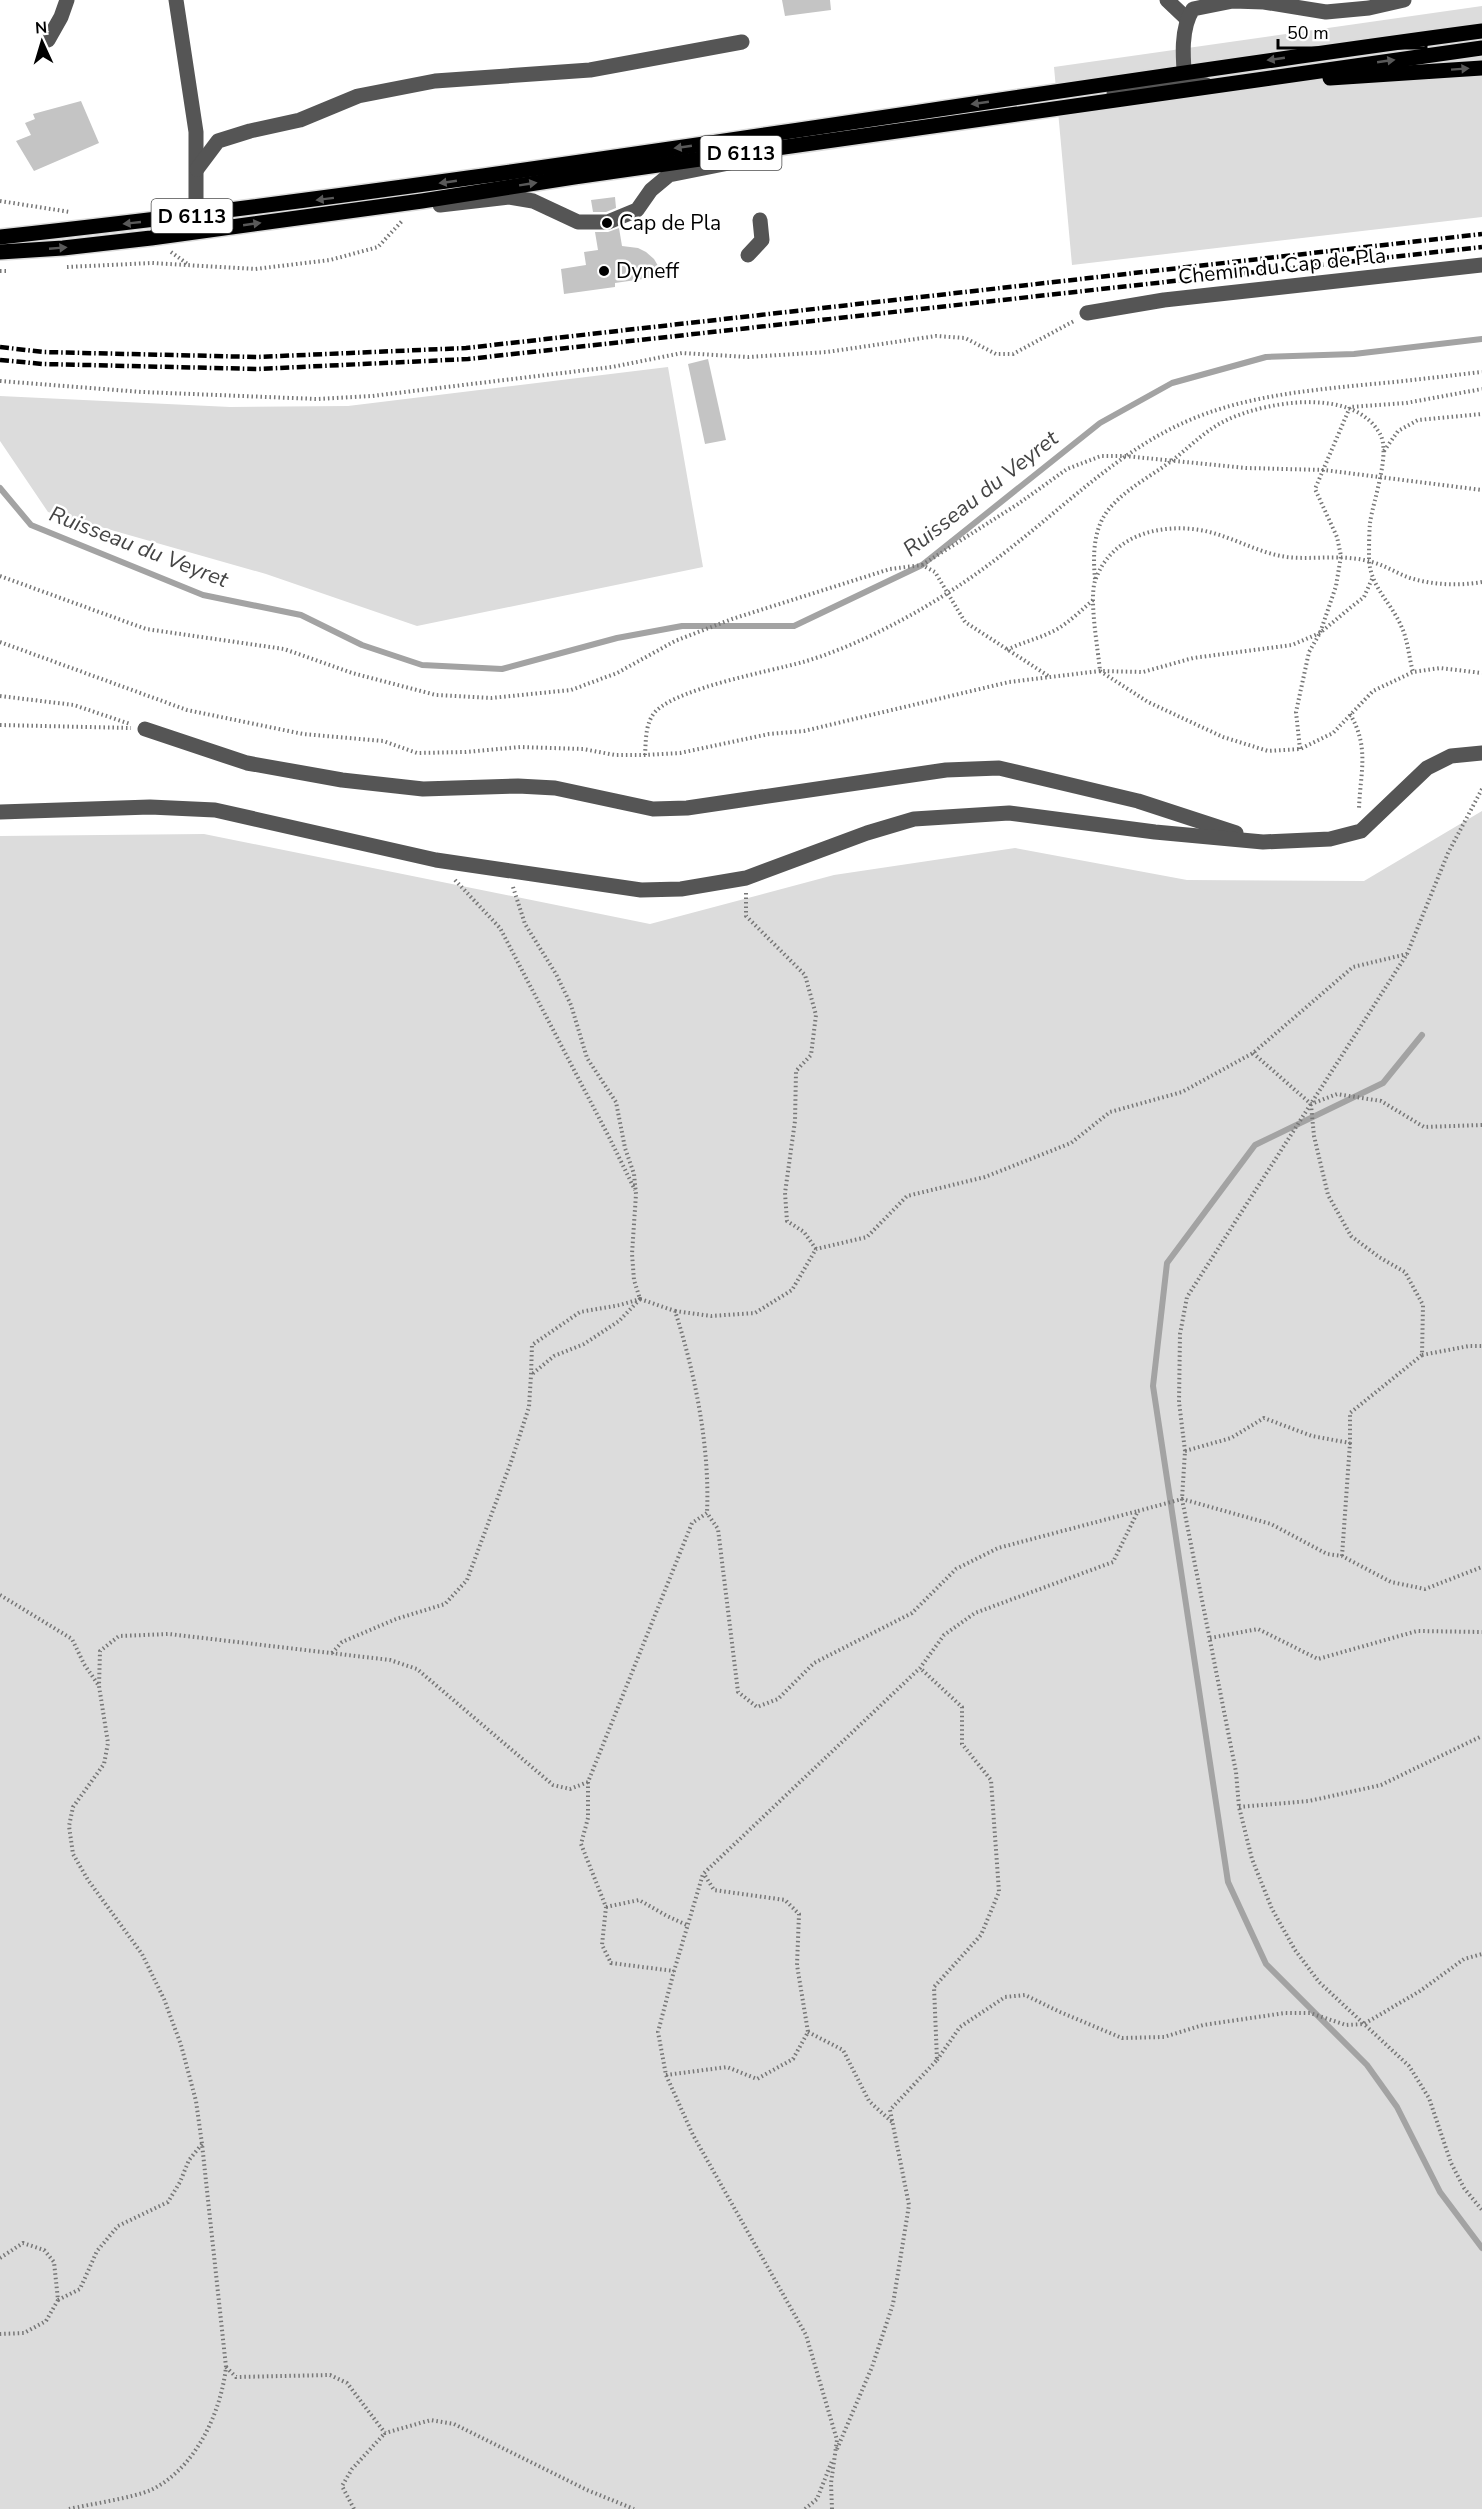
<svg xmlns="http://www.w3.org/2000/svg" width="1482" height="2509" viewBox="0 0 1482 2509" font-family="'Nunito Sans',sans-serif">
  <rect width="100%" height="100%" fill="#fff"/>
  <g fill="#dcdcdc">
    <path d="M1482 6V217L1072 265 1054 67Z"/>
    <path d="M668 367 703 567 417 626 266 574 48 512 0 441V396L230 407 348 406Z"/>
    <path d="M1482 811V2509H0V836L204 834 650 924 834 875 1015 848 1187 880 1364 881Z"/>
  </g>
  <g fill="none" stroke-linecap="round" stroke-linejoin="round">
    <g stroke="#a3a3a3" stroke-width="6">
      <path d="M0 488 31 525 203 595 301 615 362 645 422 665 502 669 617 638 682 626H794L922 565 1100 423 1172 383 1266 357 1354 354 1482 339"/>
      <path d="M1422 1035 1383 1083 1255 1145 1167 1263 1153 1386 1228 1882 1266 1964 1367 2065 1397 2107 1440 2192 1482 2248"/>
    </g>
  </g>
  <g fill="#c4c4c4">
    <path d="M782 0H830L831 10 785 16Z"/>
    <path d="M81 101 99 143 34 171 16 141 31 135 25 123 35 119 33 114Z"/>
    <path d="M615 197 616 208 606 212H593L591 200Z"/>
    <path d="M619 228 622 246 638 248 646 252 654 259 664 276 615 283V287L564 294 561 269 586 265 584 252 598 250 595 232H608Z"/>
    <path d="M708 359 726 440 705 444 688 364Z"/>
  </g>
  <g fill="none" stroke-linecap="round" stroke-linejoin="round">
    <g stroke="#dbdbdb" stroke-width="18">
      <g id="major">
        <path d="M1330 78 1482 68"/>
        <path d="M0 237C496 183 988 97 1482 31"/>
        <path d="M0 252 63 248 151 238 422 201 574 177 1482 48"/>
      </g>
    </g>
    <g stroke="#777" stroke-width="4" stroke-dasharray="1.5 3" stroke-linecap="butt">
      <path d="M0 201 70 212"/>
      <path d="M171 252 189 265"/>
      <path d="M67 267 152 263 255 269 330 260 378 247 402 221"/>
      <path d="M0 271H8"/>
      <path d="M0 381 142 392 317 399 372 396 612 367 682 353 748 357 827 352 936 336 965 338 996 354H1013L1074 321"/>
      <path d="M1384 451 1398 431 1418 420 1482 414"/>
      <path d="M922 565 1018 504 1067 469 1101 456H1125L1246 468 1324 470 1482 490"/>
      <path d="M0 576 146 629 284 649 352 673 436 695 491 698 571 690 617 673 675 641 732 619 890 569 922 565 935 572 965 622 1050 677"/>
      <path d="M1095 579C1093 557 1093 532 1106 513 1122 491 1148 478 1170 462 1189 448 1206 429 1229 419 1269 401 1354 387 1380 434 1391 453 1373 501 1370 523 1369 534 1369 548 1369 559 1370 587 1392 603 1402 628 1408 641 1409 658 1413 672"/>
      <path d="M1482 582C1459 586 1433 585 1410 578 1396 573 1383 564 1368 561 1341 554 1314 560 1287 557 1257 553 1230 535 1200 530 1157 523 1110 537 1095 581 1089 600 1098 649 1100 671L1148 702 1223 737 1268 751 1300 749 1333 733 1373 691 1413 672 1440 668 1482 673"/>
      <path d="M0 642 187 710 303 734 383 741 417 753 466 752 520 747 583 749 615 755H645L680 753 769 734 804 731 1009 682 1100 671 1143 672 1193 658 1292 645 1320 633 1350 608 1364 597 1372 579"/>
      <path d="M1007 650C1020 643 1034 640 1047 634 1065 627 1079 612 1093 600"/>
      <path d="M0 696 74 705 130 724"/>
      <path d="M1350 714C1370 748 1360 773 1359 809"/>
      <path d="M0 725 131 728"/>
      <path d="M1300 749 1296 712 1309 652 1320 633 1336 586 1341 556 1337 537 1315 489 1350 407 1406 403 1482 389"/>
      <path d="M645 755C646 740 645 721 657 710 683 687 767 672 803 662 824 656 846 647 866 638 919 613 967 583 1013 546 1072 500 1126 445 1197 417 1253 395 1312 390 1372 384 1409 381 1445 376 1482 372"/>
      <path d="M1482 789 1448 853 1407 954 1187 1297 1180 1334 1179 1402 1185 1451 1182 1499 1236 1772 1239 1807 1252 1859 1272 1909 1295 1950 1319 1982 1409 2066 1429 2098 1451 2163 1464 2188 1482 2210"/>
      <path d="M455 880 500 928 610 1139 635 1190"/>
      <path d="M513 887 525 924 556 974 571 1005 587 1058 616 1102 625 1148 634 1174 636 1194 632 1254 634 1280 640 1299 675 1311C695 1373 710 1447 707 1513"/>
      <path d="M746 893V916L805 975 816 1015 811 1055 796 1071 795 1121 785 1193 787 1221 804 1232 816 1249"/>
      <path d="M1253 1053 1311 1104 1337 1094 1381 1101 1424 1127 1482 1125"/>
      <path d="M640 1299 619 1321 584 1344 554 1356 531 1375 532 1345 580 1312 620 1305Z"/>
      <path d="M675 1311 711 1316 755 1313 792 1290 816 1249 867 1237 907 1196 985 1177 1071 1143 1110 1112 1182 1092 1253 1053 1353 967 1407 954"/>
      <path d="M1422 1355 1469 1346H1482"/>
      <path d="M1185 1451 1231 1438 1264 1418 1312 1436 1350 1443V1413L1422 1355 1423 1305 1405 1272 1379 1257 1351 1236 1328 1195 1314 1136 1311 1105"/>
      <path d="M1342 1556 1350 1443"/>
      <path d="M0 1595 72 1639 84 1664 99 1686"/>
      <path d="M1210 1638 1258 1629 1318 1659 1417 1631 1482 1632"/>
      <path d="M332 1653 342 1642 396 1619 445 1604 467 1580 511 1462 529 1407 531 1375"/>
      <path d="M588 1782V1818L581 1844 606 1907 602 1945 611 1963 674 1971"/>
      <path d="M1239 1807 1309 1801 1381 1785 1482 1736"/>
      <path d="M606 1907 639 1900 667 1916 689 1926"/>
      <path d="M808 2032 843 2050 869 2101 892 2122"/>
      <path d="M937 2060 960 2027 1005 1997 1025 1995 1060 2012 1122 2038 1164 2037 1203 2025 1285 2013H1310L1346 2025 1364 2024 1420 1991 1464 1959 1482 1954"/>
      <path d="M666 2075 727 2067 757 2079 793 2059 808 2032 797 1965 799 1914 785 1900 714 1890 704 1874"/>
      <path d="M0 2258 23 2243 44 2250 54 2262 58 2300 46 2321 24 2333 0 2334"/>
      <path d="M58 2300 80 2289 97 2251 118 2226 168 2202 180 2182 189 2160 202 2144"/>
      <path d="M226 2367 236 2377 330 2375 347 2383 385 2433 431 2420 454 2424 587 2490 634 2509"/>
      <path d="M837 2449 872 2367 893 2304 909 2205 890 2110 937 2060 934 1987 981 1935 999 1892 991 1780 962 1744V1707L920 1668"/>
      <path d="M69 2509C91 2504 132 2498 151 2490 195 2469 221 2413 226 2367L202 2144 196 2101 181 2045 164 1999 142 1954 88 1880 73 1854 69 1826 73 1807 104 1764 108 1743 99 1686 100 1651 119 1636 169 1634 390 1660 417 1669 553 1785 570 1789 588 1782 692 1523 707 1513 718 1529 738 1692 757 1707 778 1699 814 1663 912 1613 956 1569 998 1548 1138 1511"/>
      <path d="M354 2509 342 2486 352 2469 385 2433"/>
      <path d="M805 2509 817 2499 832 2461"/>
      <path d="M832 2509 831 2483 837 2440 806 2335 693 2135 666 2075 658 2032 674 1971 703 1874 920 1668 944 1635 975 1613 1113 1562 1138 1511 1182 1499 1271 1524 1327 1554 1342 1556 1391 1582 1425 1589 1482 1567"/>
    </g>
    <g stroke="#555" stroke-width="15">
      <path d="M176 0 196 132V216"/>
      <path d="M1167 0 1187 19"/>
      <path d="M48 40 61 17 67 0"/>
      <path d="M1185 82C1183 59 1180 29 1193 9L1233 1 1264 2 1326 12 1369 8 1404 0"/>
      <path d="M1114 93 1185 82 1206 85"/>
      <path d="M197 169 218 141 250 131 300 120 358 96 435 81 590 70 742 42"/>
      <path d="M440 205 509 197 533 201 578 222H608L637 210 651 190 669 175 759 157"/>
      <path d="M748 255 762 240 760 220"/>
      <path d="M1087 313 1164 300 1482 265"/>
      <path d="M145 729 247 763 342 780 423 789 518 786 555 788 653 809 687 808 946 770 999 768 1138 801 1236 833"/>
      <path d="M0 812 150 807 215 810 436 860 641 890 681 889 746 878 867 833 914 819 1009 813 1155 832 1263 842 1330 839 1361 831 1427 768 1451 756 1482 753"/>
    </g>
    <use href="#major" stroke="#000" stroke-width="15"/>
    <g stroke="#000" stroke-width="4.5" stroke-dasharray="9 3 1.5 3" stroke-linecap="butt">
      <path d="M0 347 43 352 257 357 466 348 1482 234"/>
      <path d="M0 360 43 364 258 369 468 359 1482 247"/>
    </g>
  </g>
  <defs><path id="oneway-solid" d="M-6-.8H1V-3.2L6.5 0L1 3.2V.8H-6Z" transform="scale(1.5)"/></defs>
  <g fill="#595959">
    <use href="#oneway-solid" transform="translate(1276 59) rotate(172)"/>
    <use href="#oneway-solid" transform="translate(1386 61) rotate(-8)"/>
    <use href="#oneway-solid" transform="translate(1460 69) rotate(-4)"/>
    <use href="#oneway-solid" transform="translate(980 103) rotate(172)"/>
    <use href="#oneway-solid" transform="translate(683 147) rotate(172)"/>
    <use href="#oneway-solid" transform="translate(448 182) rotate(172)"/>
    <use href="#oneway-solid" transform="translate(528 184) rotate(-9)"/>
    <use href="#oneway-solid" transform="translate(325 199) rotate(173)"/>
    <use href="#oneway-solid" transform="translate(132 223) rotate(174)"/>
    <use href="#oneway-solid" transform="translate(252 224) rotate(-8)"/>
    <use href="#oneway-solid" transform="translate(58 248) rotate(-5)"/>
  </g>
  <g fill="#000" stroke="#fff" stroke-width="2">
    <circle cx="607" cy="223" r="6"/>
    <circle cx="604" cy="271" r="6"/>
  </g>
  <g text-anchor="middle" stroke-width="5" stroke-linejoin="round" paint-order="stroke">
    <g fill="#fff" stroke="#4c4c4c" stroke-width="1.5">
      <rect x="700.5" y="136" width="81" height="34" rx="4.5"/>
      <rect x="151.5" y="199" width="81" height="34" rx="4.5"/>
    </g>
    <g font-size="20" font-weight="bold" fill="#000">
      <text x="741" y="160">D 6113</text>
      <text x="192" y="223">D 6113</text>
    </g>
    <g font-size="21" fill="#000" stroke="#fff" text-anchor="start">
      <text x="619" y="230">Cap de Pla</text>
      <text x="616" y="278">Dyneff</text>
    </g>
    <g font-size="21" fill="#000" stroke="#fff">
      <text transform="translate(1282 266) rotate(-6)" y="7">Chemin du Cap de Pla</text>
    </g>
    <g font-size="22" font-style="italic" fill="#444" stroke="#fff">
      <text transform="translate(980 493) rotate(-38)" y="8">Ruisseau du Veyret</text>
      <text transform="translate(139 546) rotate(21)" y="8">Ruisseau du Veyret</text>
    </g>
  </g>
  <g transform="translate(42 42) rotate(356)" stroke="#ffffff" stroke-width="4.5" paint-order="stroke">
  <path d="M0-4.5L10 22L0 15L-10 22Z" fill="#000000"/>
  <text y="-9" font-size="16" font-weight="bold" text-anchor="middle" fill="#000000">N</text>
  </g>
  <path d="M1278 39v9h148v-9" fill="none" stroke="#000000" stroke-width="3"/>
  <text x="1287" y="39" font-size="18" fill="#000000" stroke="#ffffff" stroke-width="4.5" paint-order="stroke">50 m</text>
</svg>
